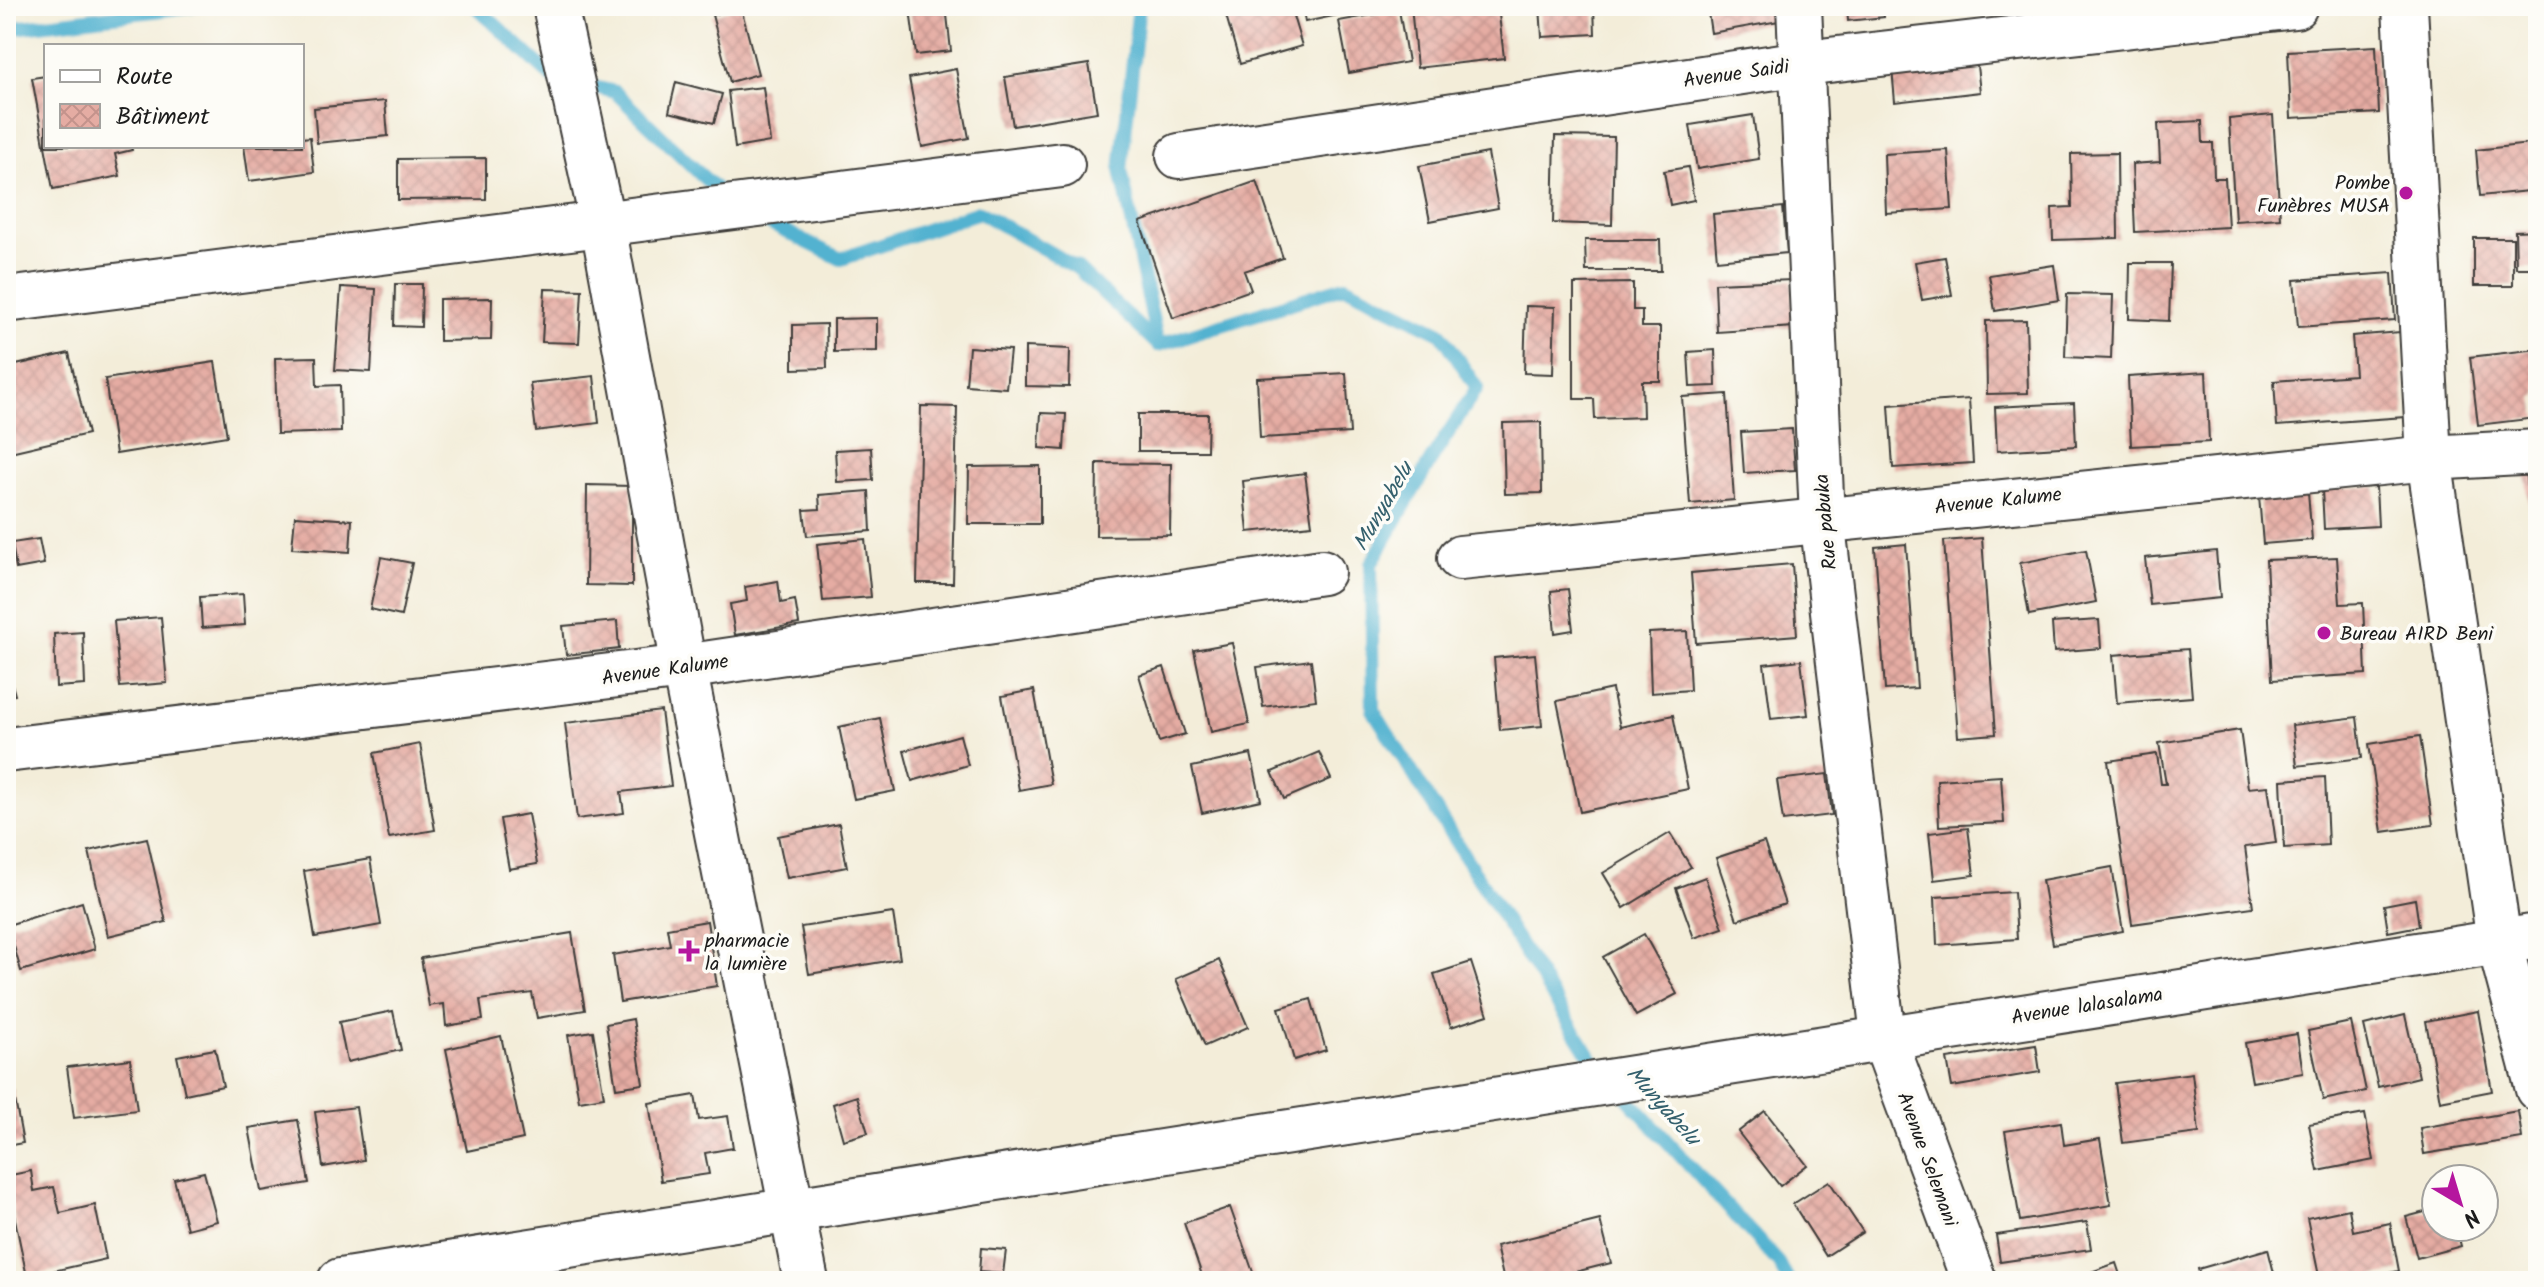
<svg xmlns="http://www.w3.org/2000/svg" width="2544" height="1287" viewBox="0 0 2544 1287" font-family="Kalam,sans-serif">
  <defs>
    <pattern id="building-cross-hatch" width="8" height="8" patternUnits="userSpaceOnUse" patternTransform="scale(2)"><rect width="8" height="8" fill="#e5aca3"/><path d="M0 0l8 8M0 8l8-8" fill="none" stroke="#c4938c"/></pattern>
  </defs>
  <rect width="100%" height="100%" fill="#fdfcf7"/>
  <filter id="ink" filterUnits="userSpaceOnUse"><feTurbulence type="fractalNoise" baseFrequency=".0125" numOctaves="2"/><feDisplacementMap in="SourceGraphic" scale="16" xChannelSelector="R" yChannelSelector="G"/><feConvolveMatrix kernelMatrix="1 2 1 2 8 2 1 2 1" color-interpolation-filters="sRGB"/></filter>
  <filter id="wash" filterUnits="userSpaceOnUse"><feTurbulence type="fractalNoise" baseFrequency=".006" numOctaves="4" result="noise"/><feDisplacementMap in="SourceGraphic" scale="32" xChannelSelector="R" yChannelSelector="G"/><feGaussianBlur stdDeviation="1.8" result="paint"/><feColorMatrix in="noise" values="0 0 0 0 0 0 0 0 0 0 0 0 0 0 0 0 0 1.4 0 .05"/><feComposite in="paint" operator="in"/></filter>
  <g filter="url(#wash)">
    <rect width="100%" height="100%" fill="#f3edd9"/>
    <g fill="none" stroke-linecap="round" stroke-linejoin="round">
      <g stroke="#52b2d0" stroke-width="14">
        <path d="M475 6 552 77 615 92 726 199"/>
        <path d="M1139 6 1121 170 1158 345 1345 286 1441 333 1477 388 1431 460 1371 564 1373 710 1590 1056 1606 1073"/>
        <path d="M6 29 194 6"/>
        <path d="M754 216 841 259 979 212 1077 268 1158 345"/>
        <path d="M1619 1089 1779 1263 1788 1281"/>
      </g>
    </g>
    <g id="blocks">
      <g fill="url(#building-cross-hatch)">
        <path d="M946 6 951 51 916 55 910 10Z"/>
        <path d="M1246 6H1290L1302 46 1240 64 1225 12Z"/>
        <path d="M1302 6H1366V9L1305 22Z"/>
        <path d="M1411 6H1498L1504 58 1417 68Z"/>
        <path d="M1540 6H1594L1595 34 1542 37Z"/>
        <path d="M1707 6H1776L1779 21 1711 33Z"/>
        <path d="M1847 6H1883L1884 17 1848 21Z"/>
        <path d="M741 7 758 74 730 82 712 15Z"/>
        <path d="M1399 10 1408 62 1349 73 1339 21Z"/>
        <path d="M2376 46 2379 113 2291 118 2288 51Z"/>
        <path d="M1976 57 1980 92 1895 102 1892 68Z"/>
        <path d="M1089 64 1097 112 1013 126 1005 77Z"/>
        <path d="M956 69 969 138 922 147 909 78Z"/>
        <path d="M46 76V144H44L32 78Z"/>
        <path d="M676 82 722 94 714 123 669 112Z"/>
        <path d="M763 87 770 142 735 148 728 91Z"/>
        <path d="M385 101 388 136 317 143 314 108Z"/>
        <path d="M1753 115 1759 159 1697 169 1690 125Z"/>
        <path d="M2273 115 2280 218 2235 221 2229 119Z"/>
        <path d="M2202 121 2203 143H2213L2214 178H2225L2228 227 2135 232 2132 164 2160 162 2158 123Z"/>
        <path d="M1555 136 1614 137 1612 225 1553 223Z"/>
        <path d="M310 137 314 172 249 181 244 146H302V138Z"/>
        <path d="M2538 143V190L2480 196 2476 150Z"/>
        <path d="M45 146H131L132 150 115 154 120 176 53 189Z"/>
        <path d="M1948 150 1952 209 1886 213 1884 154Z"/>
        <path d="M1488 153 1498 208 1430 221 1419 166Z"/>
        <path d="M2117 153 2118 238 2053 240 2052 208 2072 207 2071 154Z"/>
        <path d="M486 158V199L398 200V159Z"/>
        <path d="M1688 167 1694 200 1670 205 1664 171Z"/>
        <path d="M1257 181 1283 258 1244 271 1251 290 1173 318 1140 222Z"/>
        <path d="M1783 207 1787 253 1717 260 1713 214Z"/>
        <path d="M2538 230V268H2516L2515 231Z"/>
        <rect x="2474" y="238" width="39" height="48"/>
        <path d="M1585 240H1660L1661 271H1586Z"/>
        <path d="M1945 257 1952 295 1922 300 1915 262Z"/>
        <path d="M2130 263H2171L2169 321 2129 319Z"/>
        <path d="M2054 265 2059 300 1995 311 1989 275Z"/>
        <path d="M2392 273 2395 320 2298 327 2294 280Z"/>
        <path d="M1792 280 1794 327 1717 332 1715 283Z"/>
        <path d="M1633 283V310H1642V327H1660V381H1642L1643 417 1595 419 1594 399H1574V284Z"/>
        <path d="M395 284H422L421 327 394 326Z"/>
        <path d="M341 287 376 289 371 372 335 370Z"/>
        <path d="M545 289 582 290 579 343 542 342Z"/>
        <path d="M2067 294 2113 295 2111 359 2065 357Z"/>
        <path d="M492 298 491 340 439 341V299Z"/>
        <path d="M1526 306 1555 307 1553 374 1524 373Z"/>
        <path d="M877 318V351L834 352V319Z"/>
        <path d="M2026 320 2028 393 1987 394 1986 321Z"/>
        <path d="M826 324 827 368 793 369V325Z"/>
        <path d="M2400 332 2405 417 2277 426 2274 381 2355 375 2352 336Z"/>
        <path d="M12 346 16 365 69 353 88 434 6 453V348Z"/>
        <path d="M969 347 1010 350 1006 388 966 385Z"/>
        <path d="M1025 347 1070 349 1069 387 1025 386Z"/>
        <path d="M2538 349V397H2534L2537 418 2478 425 2470 357Z"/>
        <path d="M1715 350 1716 386 1690 387 1688 352Z"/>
        <path d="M316 357 317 386 340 385 341 432 277 434 275 358Z"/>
        <path d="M215 362 227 436 116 454 105 379Z"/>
        <path d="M2206 372 2209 442 2131 446 2128 377Z"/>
        <path d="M1346 373 1350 433 1260 438 1257 378Z"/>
        <path d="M594 376 599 423 536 431 530 383Z"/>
        <path d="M1727 394 1734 500 1690 504 1682 397Z"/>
        <path d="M1969 399 1973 463 1893 468 1889 405Z"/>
        <path d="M2074 403 2076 446 1997 451 1995 407Z"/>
        <path d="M921 406 957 407 953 583H917Z"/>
        <path d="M1041 413 1066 414 1064 450 1039 448Z"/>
        <path d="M1138 414H1208L1207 451H1138Z"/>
        <path d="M1541 422 1542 493 1505 494 1503 423Z"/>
        <path d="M1792 429 1795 470 1744 473 1741 432Z"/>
        <path d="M871 448 873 480 837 482 835 450Z"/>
        <path d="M1097 463 1171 464 1170 535 1096 536Z"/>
        <path d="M1040 466V524H968L969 467Z"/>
        <path d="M2538 468V567H2536L2525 469Z"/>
        <path d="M1305 473 1312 525 1248 532 1243 481Z"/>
        <path d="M587 485 632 486V586L586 585Z"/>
        <path d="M2376 487 2378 526 2324 529 2322 489Z"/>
        <path d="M869 491 871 531 807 536 804 510 820 509 819 495Z"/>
        <path d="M2308 492 2312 540 2263 544 2259 496Z"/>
        <path d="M295 516 352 520 350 552 292 548Z"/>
        <path d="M1982 538 1996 734 1958 737 1944 541Z"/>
        <path d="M39 539 44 564 16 569 12 543Z"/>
        <path d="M865 539 871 597 823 601 817 544Z"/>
        <path d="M1906 544 1917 688 1885 690 1875 547Z"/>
        <path d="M2086 550 2096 602 2029 615 2020 563Z"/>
        <path d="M2216 551 2220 598 2150 605 2145 558Z"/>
        <path d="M381 557 412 563 401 616 370 609Z"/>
        <path d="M2337 557 2340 604 2363 603 2366 674 2272 680 2266 560Z"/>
        <path d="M1792 564 1797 635 1696 643 1691 573Z"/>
        <path d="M778 581 781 603 795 600 799 624 735 635 730 604 747 601 745 587Z"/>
        <path d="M1568 589 1573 630 1555 633 1551 591Z"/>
        <path d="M243 594 245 625 202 628 200 597Z"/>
        <path d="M161 617 167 683 120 687 114 621Z"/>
        <path d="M2099 620 2101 648 2054 652 2052 623Z"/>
        <path d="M617 621 619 649 566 655 563 626Z"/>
        <path d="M1687 631 1690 690 1651 693 1649 633Z"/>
        <path d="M83 632 85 685 56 687 54 634Z"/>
        <path d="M1232 643 1249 724 1211 732 1194 650Z"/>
        <path d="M2188 649 2192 697 2117 703 2113 655Z"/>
        <path d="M1535 654 1542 726 1500 730 1494 658Z"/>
        <path d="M1311 660 1316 700 1263 707 1257 667Z"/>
        <path d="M1801 660 1808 715 1771 719 1764 664Z"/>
        <path d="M6 663 15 695 6 697Z"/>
        <path d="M1164 667 1185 734 1159 742 1139 675Z"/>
        <path d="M1612 689 1620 727 1673 715 1688 789 1580 812 1557 701Z"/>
        <path d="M1034 690 1051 784 1019 790 1002 696Z"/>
        <path d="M661 711 671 786 621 792 624 813 577 819 565 723Z"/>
        <path d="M2357 717 2362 758 2297 766 2292 725Z"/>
        <path d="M880 718 895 791 854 799 839 727Z"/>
        <path d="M2240 730 2248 788 2268 786 2276 843 2245 847 2253 907 2132 924 2108 761 2157 754 2161 784H2166L2159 743Z"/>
        <path d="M960 735 968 765 912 781 904 751Z"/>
        <path d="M2420 736 2433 825 2382 832 2369 744Z"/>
        <path d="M420 744 435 830 389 838 374 753Z"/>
        <path d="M1319 752 1331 779 1284 799 1272 772Z"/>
        <path d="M1251 754 1261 800 1202 813 1192 767Z"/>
        <path d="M1827 774 1832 815 1783 821 1777 780Z"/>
        <path d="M2001 776 2004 823 1939 826 1937 780Z"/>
        <path d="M2325 777 2328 845 2284 848 2281 780Z"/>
        <path d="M2538 809V829H2536L2533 810Z"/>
        <path d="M528 814 537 864 509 869 500 819Z"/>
        <path d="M6 821H12L13 867H6Z"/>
        <path d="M839 824 847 867 787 878 778 836Z"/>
        <path d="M1968 828 1974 875 1934 880 1929 833Z"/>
        <path d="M1670 833 1691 867 1624 908 1603 873Z"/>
        <path d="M147 838 166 922 108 936 89 851Z"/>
        <path d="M1764 842 1785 904 1737 920 1716 858Z"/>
        <path d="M370 859 381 925 315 937 304 871Z"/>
        <path d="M2112 867 2123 931 2053 944 2042 880Z"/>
        <path d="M1705 877 1723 928 1694 938 1676 888Z"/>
        <path d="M2014 892 2017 939 1937 945 1935 897Z"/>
        <path d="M2415 899 2419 926 2388 932 2384 905Z"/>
        <path d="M82 902 95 949 21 971 8 925Z"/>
        <path d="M893 913 900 959 809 974 801 927Z"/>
        <path d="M707 921 717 986 620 1002 613 955 670 945 667 928Z"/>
        <path d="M572 933 585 1010 537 1018 532 993 480 1000 483 1020 446 1026 444 1004 429 1006 421 958Z"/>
        <path d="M1644 934 1677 994 1636 1016 1603 957Z"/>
        <path d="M1219 960 1248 1027 1205 1046 1176 979Z"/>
        <path d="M1471 962 1488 1015 1451 1027 1434 974Z"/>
        <path d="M1311 999 1326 1050 1294 1060 1279 1008Z"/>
        <path d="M393 1011 401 1050 347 1062 339 1022Z"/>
        <path d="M2478 1011 2492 1091 2440 1101 2426 1021Z"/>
        <path d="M2405 1015 2419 1077 2378 1087 2364 1025Z"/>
        <path d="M633 1019 643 1084 616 1088 606 1024Z"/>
        <path d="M2351 1022 2366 1091 2323 1100 2308 1031Z"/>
        <path d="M593 1031 604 1097 579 1101 568 1035Z"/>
        <path d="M2297 1034 2303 1073 2252 1082 2245 1043Z"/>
        <path d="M501 1036 523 1139 467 1151 446 1049Z"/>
        <path d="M2036 1045 2040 1072 1952 1087 1947 1059Z"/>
        <path d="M215 1049 223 1086 185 1094 177 1056Z"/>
        <path d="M130 1059 137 1110 74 1118 67 1067Z"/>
        <path d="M2192 1073 2199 1133 2123 1143 2115 1083Z"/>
        <path d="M13 1089 23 1143 6 1146V1090Z"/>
        <path d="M695 1095 699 1120 728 1116 733 1148 705 1153 709 1174 661 1181 649 1103Z"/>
        <path d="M857 1096 868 1133 843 1140 833 1104Z"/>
        <path d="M356 1107 364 1160 323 1167 315 1112Z"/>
        <path d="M1765 1111 1807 1165 1780 1186 1738 1132Z"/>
        <path d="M2518 1111 2522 1138 2424 1154 2420 1128Z"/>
        <path d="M2365 1114 2374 1160 2318 1171 2309 1124Z"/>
        <path d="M298 1120 309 1183 261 1191 249 1128Z"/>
        <path d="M2061 1122 2064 1145 2100 1139 2111 1205 2020 1221 2005 1131Z"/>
        <path d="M31 1171 34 1191 54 1187 60 1213 95 1205 106 1259 27 1277 6 1176Z"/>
        <path d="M204 1172 217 1221 187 1229 174 1179Z"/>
        <path d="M1829 1181 1863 1232 1826 1256 1793 1204Z"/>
        <path d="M1230 1207 1254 1275 1236 1281H1204L1184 1223Z"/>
        <path d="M2349 1209 2353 1231 2390 1223 2399 1271 2350 1281H2320L2307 1218Z"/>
        <path d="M2436 1209V1227H2456L2461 1246 2417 1258 2406 1217Z"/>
        <path d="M1600 1220 1611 1263 1539 1281H1504L1496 1246Z"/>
        <path d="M2087 1222 2091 1249 2000 1262 1996 1235Z"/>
        <path d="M981 1248 1006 1250 1003 1274 979 1272Z"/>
        <path d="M2268 1249 2276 1281H2201L2198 1269Z"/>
        <path d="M2116 1263 2122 1281H2066Z"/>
      </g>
    </g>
  </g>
  <g filter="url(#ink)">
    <use href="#blocks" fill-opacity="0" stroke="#3c3b38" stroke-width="2"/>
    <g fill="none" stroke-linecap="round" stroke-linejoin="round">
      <g stroke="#3c3b38" stroke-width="48">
        <g id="minor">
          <path d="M555 6 603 225 684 667 806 1281"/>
          <path d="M1799 6 1822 518 1883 1036 1974 1281"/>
          <path d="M2405 6 2429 458 2499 942 2538 1089"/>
          <path d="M1179 156 1803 63 2295 6"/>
          <path d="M6 300 1062 165"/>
          <path d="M1460 558 2429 458 2538 452"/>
          <path d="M6 750 684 667 1322 572"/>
          <path d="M340 1281 2538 936"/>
        </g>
      </g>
      <use href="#minor" stroke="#fff" stroke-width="44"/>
    </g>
  </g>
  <g fill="#b5179e" stroke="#fdfcf7" stroke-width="3">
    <circle cx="2406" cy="193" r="8"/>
    <circle cx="2324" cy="633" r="8"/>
    <path d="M685 939h8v8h8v8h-8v8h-8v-8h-8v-8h8z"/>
  </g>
  <g text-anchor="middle" stroke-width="7" stroke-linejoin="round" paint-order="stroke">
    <g font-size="20" fill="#1c1c1c" stroke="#fdfcf7">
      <text transform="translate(1736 73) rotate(-8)" y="7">Avenue Saidi</text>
      <text transform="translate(1998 500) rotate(-6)" y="7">Avenue Kalume</text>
      <text transform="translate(1825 522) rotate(-95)" y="7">Rue pabuka</text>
      <text transform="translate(665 669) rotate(-8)" y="7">Avenue Kalume</text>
      <text transform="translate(2087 1005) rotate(-9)" y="7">Avenue lalasalama</text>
      <text transform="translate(1928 1159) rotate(70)" y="7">Avenue Selemani</text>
    </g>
    <g font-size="20" fill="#1c1c1c" stroke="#fdfcf7" text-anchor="start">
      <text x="2390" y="189" text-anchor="end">Pombe<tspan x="2390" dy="23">Funèbres MUSA</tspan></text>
      <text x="2340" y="640">Bureau AIRD Beni</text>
      <text x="705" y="947">pharmacie<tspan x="705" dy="23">la lumière</tspan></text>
    </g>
    <g font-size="22" font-style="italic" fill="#34606d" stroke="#fdfcf7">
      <text transform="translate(1382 506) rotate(-60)" y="8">Munyabelu</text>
      <text transform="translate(1664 1105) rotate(48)" y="8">Munyabelu</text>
    </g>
  </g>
  <rect width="2544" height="1287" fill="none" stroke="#fdfcf7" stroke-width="32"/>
  <rect x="44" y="44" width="260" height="104" fill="#fdfcf7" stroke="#a3a29f" stroke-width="2"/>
  <rect x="60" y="70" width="40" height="12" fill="#ffffff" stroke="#a3a29f" stroke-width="2"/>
  <text x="116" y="84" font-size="24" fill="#1c1c1c">Route</text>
  <rect x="60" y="104" width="40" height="24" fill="url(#building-cross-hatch)" stroke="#a3a29f" stroke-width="2"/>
  <text x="116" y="124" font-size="24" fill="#1c1c1c">Bâtiment</text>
  <g transform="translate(2460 1203) rotate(142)"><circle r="38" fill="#fdfcf7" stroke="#a3a29f" stroke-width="2"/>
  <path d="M0-6L14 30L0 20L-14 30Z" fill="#b5179e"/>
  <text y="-12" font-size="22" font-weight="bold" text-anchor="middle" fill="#1c1c1c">N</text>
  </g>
</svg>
